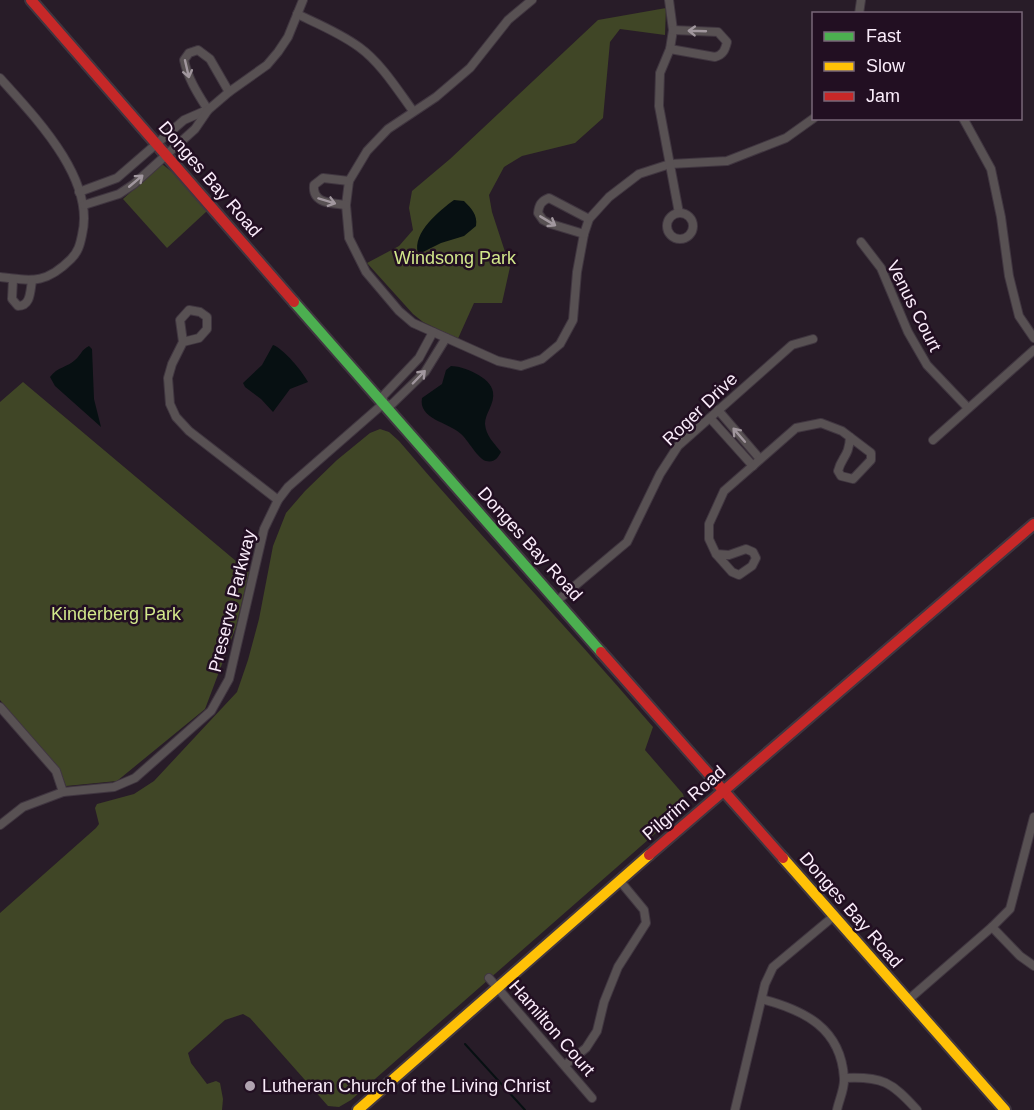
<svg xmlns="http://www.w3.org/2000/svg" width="1034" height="1110" viewBox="0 0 1034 1110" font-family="Helvetica,sans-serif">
  <rect width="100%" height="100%" fill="#281c28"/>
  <g fill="#404626">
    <path d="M666 8 665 35 620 29 610 42 603 118 575 143 522 156 504 167 489 195 492 212 510 267 502 303H474L456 343 446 333 423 322 413 314 367 263 399 246 413 230 409 208 412 191 450 159 598 20Z"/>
    <path d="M162 164 176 175 207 211 167 248 123 199Z"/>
    <path d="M23 382 249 572 236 627 205 709 117 781 66 786 60 770 0 700V402Z"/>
    <path d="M380 429 389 432 399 441C482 538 570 630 653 727L645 750 683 794 685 802 681 811 351 1100 339 1107 328 1106 250 1018 243 1014 225 1020 188 1053 191 1063 207 1084 216 1081 220 1083 223 1099 222 1110H0V913L96 828 99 824 95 808 97 804 134 794 154 781 237 692 248 660 259 619 273 546 286 513 305 491 337 460 370 433Z"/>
  </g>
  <g fill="#071012">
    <path d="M454 200 464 201C471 208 478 215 476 226L464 236 441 243 421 253H418C412 233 440 210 454 200Z"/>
    <path d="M273 345C283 348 303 372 308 382L290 389 273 412 261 399 245 387 243 383 262 365Z"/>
    <path d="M89 346 92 349 94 399 101 427 55 386 50 377C57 367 68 367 75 360 81 355 81 350 89 346Z"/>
    <path d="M451 366C463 366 491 377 493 392 495 404 485 413 485 424 486 436 494 443 501 452 498 458 494 463 486 461 478 459 468 440 461 434 448 422 418 419 422 398L442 384 446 370Z"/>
  </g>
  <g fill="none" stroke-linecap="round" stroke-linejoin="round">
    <path stroke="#071012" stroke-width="2" d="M465 1044 525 1110"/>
    <g stroke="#403640" stroke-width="10">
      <g id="street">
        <path d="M532 0 508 20 470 68 436 97 388 129 367 151 349 181 346 205 349 238 366 272 399 311 413 323 498 361 521 366 542 359 560 344 573 320 577 272 584 234 589 219 609 197 639 174 670 164 727 161 786 138 814 118"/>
        <path d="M669 0 673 30 670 49 660 73 659 106 679 213"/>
        <path d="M297 14C318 24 340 33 359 47 381 63 397 89 413 111"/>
        <path d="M859 14 861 0"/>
        <path d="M670 49 715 57C723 55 725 50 727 42L718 32 673 30"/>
        <path d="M0 78C34 116 96 179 82 235 80 245 78 252 71 259 46 284 33 281 0 277"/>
        <path d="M208 110C198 94 188 79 184 60L189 53 198 50 210 59 229 92"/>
        <path d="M963 118 991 169 1001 217 1009 276 1019 316 1034 338"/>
        <path d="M79 192 117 178 184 120 207 110"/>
        <path d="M84 205 119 194 134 184 195 129 208 110 229 92 267 65 278 52 288 37 303 0"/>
        <path d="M346 205C332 203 312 204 314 185L323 178 349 181"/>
        <circle cx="680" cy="226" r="13"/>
        <path d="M584 234 551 224 543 220 538 213C539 205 541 201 549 198L589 219"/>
        <path d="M861 242 881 268 908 332 927 365 968 408"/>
        <path d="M13 279 12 299 18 306C31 306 30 291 32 281"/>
        <path d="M183 342 180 320 189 310 200 312 207 317V329L199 338 183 342 172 364 168 378 170 404 176 417 189 431 278 500"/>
        <path d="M383 404 391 405 425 372 446 338"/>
        <path d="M383 404V396L419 358 433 332"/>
        <path d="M718 410 760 459"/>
        <path d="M710 418 753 466"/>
        <path d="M933 440 1034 350"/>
        <path d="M716 554 729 555 746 549 753 552 756 558 752 566 739 575 732 572 716 554 709 539V524L724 491 796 428 821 423 842 431 871 453V460L853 479 841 476 838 471C842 456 849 457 850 437"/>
        <path d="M558 600 627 542 660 474 678 446 792 345 813 339"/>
        <path d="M0 707 56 771 63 792"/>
        <path d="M0 825 23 807 63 792 114 787 135 778 211 711 229 679 264 529 278 500 288 487 383 404"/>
        <path d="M992 927 1020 956 1034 966"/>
        <path d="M489 978 592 1098"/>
        <path d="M762 999C804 1010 841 1028 844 1078 845 1088 839 1100 837 1110"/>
        <path d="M908 1000 992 927 1010 909 1034 817"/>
        <path d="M565 1065 586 1048 597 1031 604 1002 618 967 646 923 644 910 620 881"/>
        <path d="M844 1078C882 1076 892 1082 917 1110"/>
        <path d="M735 1110 765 984 773 967 834 916"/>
      </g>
    </g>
    <g stroke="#403640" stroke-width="14">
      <path id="fast" d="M294 302 601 652"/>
    </g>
    <g stroke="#403640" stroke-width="14">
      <g id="slow">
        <path d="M783 858 1005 1110"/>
        <path d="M358 1110 649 855"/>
      </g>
    </g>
    <g stroke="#403640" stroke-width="14">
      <g id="jam">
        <path d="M31 0 294 302"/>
        <path d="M601 652 783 858"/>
        <path d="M649 855 1034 524"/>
      </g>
    </g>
    <use href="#street" stroke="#585153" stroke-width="8"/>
    <use href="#fast" stroke="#4caf50" stroke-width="10"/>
    <use href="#slow" stroke="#ffc107" stroke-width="10"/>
    <use href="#jam" stroke="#c62828" stroke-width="10"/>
  </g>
  <defs><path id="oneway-shaft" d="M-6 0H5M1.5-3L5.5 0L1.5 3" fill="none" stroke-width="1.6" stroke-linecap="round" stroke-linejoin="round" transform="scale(1.5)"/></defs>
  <g stroke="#a1979e">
    <use href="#oneway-shaft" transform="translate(697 31) rotate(-178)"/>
    <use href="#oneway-shaft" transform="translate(187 69) rotate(77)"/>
    <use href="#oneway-shaft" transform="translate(136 181) rotate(-40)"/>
    <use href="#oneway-shaft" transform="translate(327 201) rotate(17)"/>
    <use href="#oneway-shaft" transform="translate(548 221) rotate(31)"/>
    <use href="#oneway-shaft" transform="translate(419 377) rotate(-46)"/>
    <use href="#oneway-shaft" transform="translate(739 435) rotate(-131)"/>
  </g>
  <circle fill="#b0a3b0" stroke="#220f22" stroke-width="2" cx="250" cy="1086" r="6"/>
  <g text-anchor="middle" stroke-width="5" stroke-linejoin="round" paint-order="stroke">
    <g font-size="18" fill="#faecfa" stroke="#220f22">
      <text transform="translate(210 179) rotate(49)" y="6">Donges Bay Road</text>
      <text transform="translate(914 306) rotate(63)" y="6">Venus Court</text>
      <text transform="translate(700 409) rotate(-44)" y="6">Roger Drive</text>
      <text transform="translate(530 544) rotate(48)" y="6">Donges Bay Road</text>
      <text transform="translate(232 601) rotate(-76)" y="6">Preserve Parkway</text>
      <text transform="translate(684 803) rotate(-41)" y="6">Pilgrim Road</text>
      <text transform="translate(851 910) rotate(49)" y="6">Donges Bay Road</text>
      <text transform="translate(552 1028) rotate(49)" y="6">Hamilton Court</text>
    </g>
    <g font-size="18" fill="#d2e88b" stroke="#220f22">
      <text x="455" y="264">Windsong Park</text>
      <text x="116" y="620">Kinderberg Park</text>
    </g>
    <g font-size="18" fill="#faecfa" stroke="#220f22" text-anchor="start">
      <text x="262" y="1092">Lutheran Church of the Living Christ</text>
    </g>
  </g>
  <rect x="812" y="12" width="210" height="108" fill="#220f22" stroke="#786778" stroke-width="1.5"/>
  <rect x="824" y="32" width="30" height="9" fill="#4caf50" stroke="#786778" stroke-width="1.5"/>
  <text x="866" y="42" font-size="18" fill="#faecfa">Fast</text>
  <rect x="824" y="62" width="30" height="9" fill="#ffc107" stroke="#786778" stroke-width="1.5"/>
  <text x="866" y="72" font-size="18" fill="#faecfa">Slow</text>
  <rect x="824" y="92" width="30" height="9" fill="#c62828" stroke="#786778" stroke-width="1.5"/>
  <text x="866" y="102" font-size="18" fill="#faecfa">Jam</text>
</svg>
